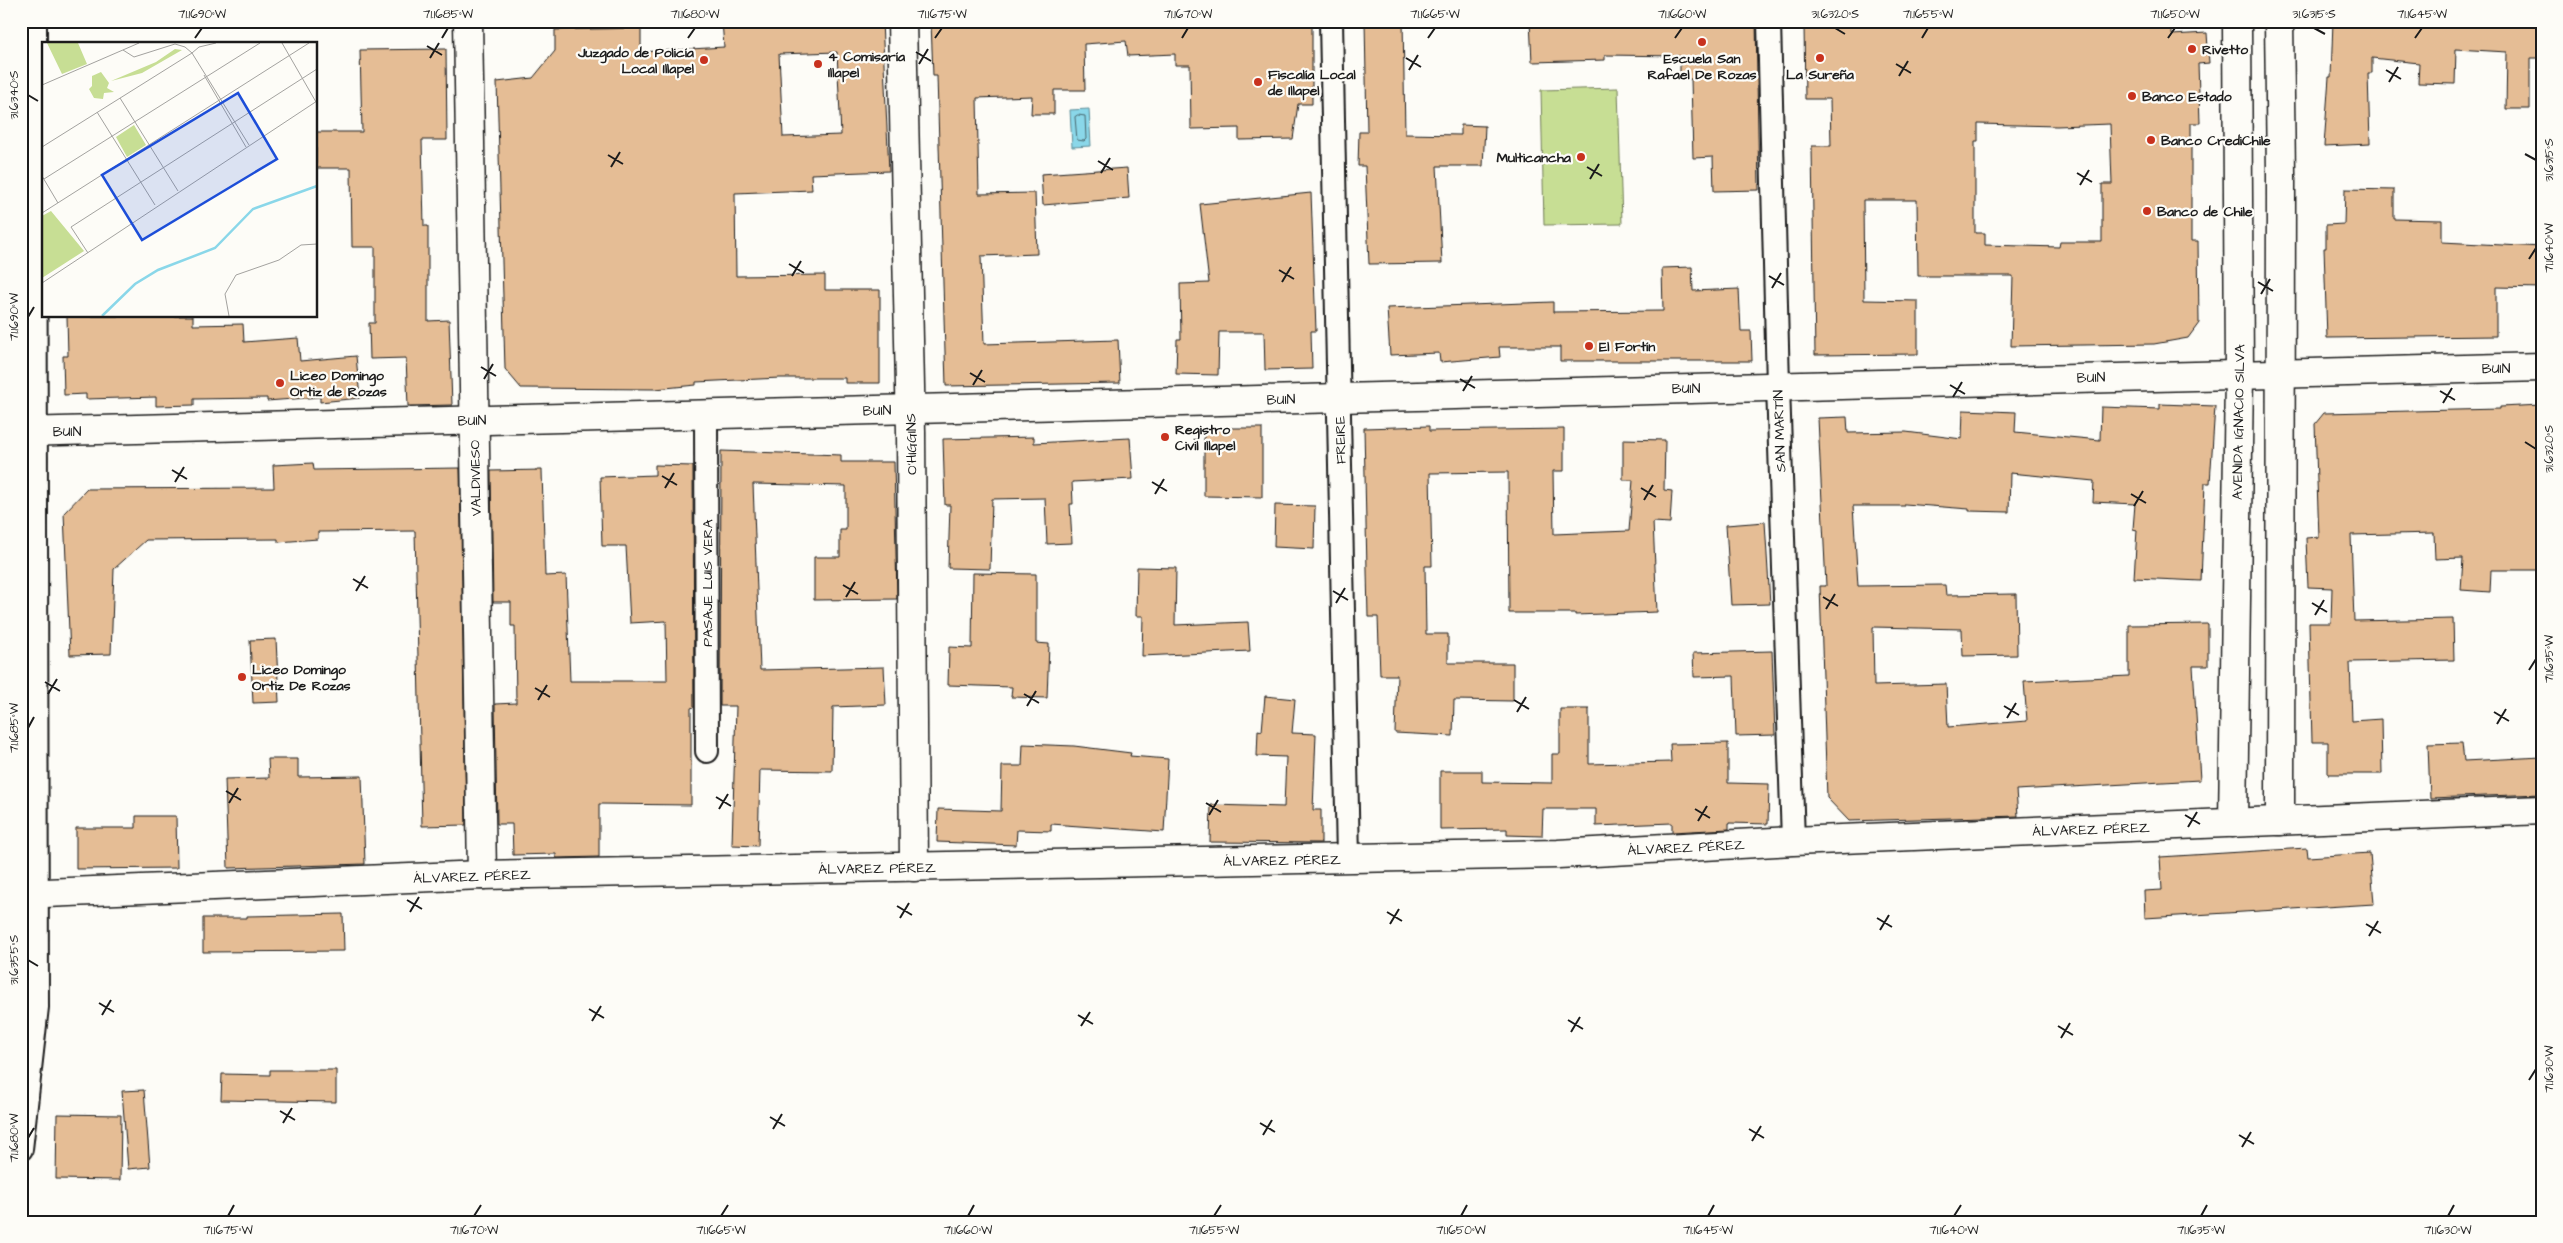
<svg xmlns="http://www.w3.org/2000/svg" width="2563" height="1243" viewBox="0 0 2563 1243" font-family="'Architects Daughter',sans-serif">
  <rect width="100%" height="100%" fill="#fdfcf7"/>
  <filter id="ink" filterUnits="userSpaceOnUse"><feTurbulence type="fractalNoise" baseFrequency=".02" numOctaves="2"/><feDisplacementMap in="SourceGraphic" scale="10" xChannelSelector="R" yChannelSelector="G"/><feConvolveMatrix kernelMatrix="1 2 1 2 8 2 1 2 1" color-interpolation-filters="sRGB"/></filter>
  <g filter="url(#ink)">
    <path fill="#c7de94" stroke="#727d58" d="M1618 88 1622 224 1544 225 1541 90Z"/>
    <path fill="#8ad7e9" stroke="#5e8c97" d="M1089 109 1091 146 1072 147 1070 110Z"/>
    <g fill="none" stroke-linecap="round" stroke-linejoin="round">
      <path stroke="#48676e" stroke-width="1" d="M1078 115 1085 116 1086 139 1084 141 1077 140 1075 117Z"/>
    </g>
    <g fill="#e5bd95" stroke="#1c1c1c" fill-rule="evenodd">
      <path d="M722 21H882L889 171 811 174 812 190 735 193 736 276 825 275V290H880V383H845V378H780L696 382V385L655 389 521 388 505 369 497 82 533 78 555 51V30L641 28V52L724 47ZM837 52 841 135 783 137 779 54Z"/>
      <path d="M931 21H1312V104H1298L1293 139 1239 140V128L1191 129 1190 65H1175V54L1128 56 1126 41 1084 44 1085 90H1054V114H1031L1032 96 977 98 979 194 1035 193 1037 254 981 256 984 344 1118 340 1120 383 946 386 937 76H933Z"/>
      <path d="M1365 21H1403L1405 134 1461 135V125L1485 126 1483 166H1437L1442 263 1369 264 1365 166H1358L1359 132H1367Z"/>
      <path d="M1530 21H1756L1759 190 1714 191 1713 157 1693 158 1691 79H1680V56L1605 55V60L1532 62Z"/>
      <path d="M1807 21H2172V35L2207 33 2209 63 2198 64 2200 123H2191V241H2198L2199 323 2188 338 2154 344 2011 346 2013 276H1918L1917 200H1863L1864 300 1918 301V354L1815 355 1812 146H1831L1830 99H1805L1804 25H1807ZM1978 124 2057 126 2110 124 2112 184H2102V242H2060L2059 247 1985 245V233H1975V141H1978Z"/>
      <path d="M2333 21H2539L2538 58H2530V109H2506L2507 52 2456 49 2455 84 2418 83 2419 63 2372 58V73H2368L2370 144 2324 146 2329 77H2331Z"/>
      <path d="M446 49 447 140H422L424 226H428V321L449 320 452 405 408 406 406 358 370 359 369 323H375V247H352L351 168H316V132H362L360 50Z"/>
      <path d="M1127 168 1129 198 1043 205 1041 174Z"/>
      <path d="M2345 189 2394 190V219L2442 220V242L2542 247V288L2496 287V336L2327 338 2324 248H2326V225L2344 224Z"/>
      <path d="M1311 193 1316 331H1311L1312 369 1265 370 1264 332H1219L1218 375 1176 374 1177 339H1181L1180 284 1209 283 1200 204Z"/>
      <path d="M1692 267 1693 291 1739 289 1741 331H1751L1752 361H1560V347H1499L1500 357 1440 362 1439 353 1390 355 1387 308 1553 302V312L1663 311 1662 268Z"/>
      <path d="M67 316H193V325L243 324 244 342 298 338 300 361 356 356 360 398 320 402V397L267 401V398L194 399V405L156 406V397L86 399V394L64 395 63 356H68Z"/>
      <path d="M2160 404 2215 406 2210 483H2205L2201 581 2134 578 2137 530 2133 529 2135 504 2093 502 2094 481 2010 473 2009 512 1969 511V509L1905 504V506H1853L1858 586 1945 585 1946 595 2016 594 2017 655 1963 656 1962 629 1873 627 1874 686 1946 684 1948 727 2027 721 2024 681 2129 676V625L2208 624V666H2193L2200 780 2016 790 2018 816 1849 821 1827 798 1820 586H1826L1818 418 1847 417 1848 433 1906 432 1962 439 1963 410 2016 412 2015 432 2100 440 2101 407 2160 409Z"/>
      <path d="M2542 405V471H2538L2542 570H2491L2490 592 2461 590 2463 558 2435 559 2434 533 2351 535 2354 621 2453 619 2454 660 2350 662 2352 721 2381 719 2382 774H2328V742H2312L2309 623H2331L2332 588 2308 587 2306 538 2319 537 2315 424 2324 413 2500 409V407Z"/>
      <path d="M1429 426V431L1564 429V471H1553L1554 534 1629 531 1633 480H1623V439L1665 440 1664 490 1672 491 1670 523 1653 522 1657 612 1575 615V613H1509L1508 472 1430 473 1432 566H1425L1426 634H1448V663H1513V701L1454 700 1453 736 1395 733 1397 675H1380L1378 617H1368L1364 428Z"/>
      <path d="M1204 428H1262V497L1204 496Z"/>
      <path d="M1034 437V443L1130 438 1133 479 1072 482 1073 504H1070L1072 543 1047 544 1045 498 992 499 990 569 948 568 950 505H945L943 439Z"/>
      <path d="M721 451 841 455V462H894L897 599 814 600V557H840V530H846V486L753 484 760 670 884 667 886 705 833 707 832 771 760 770 758 846 732 845 736 706H720Z"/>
      <path d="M313 463 314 470 460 468 466 825 422 826 415 531 318 532V539L278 542V539L146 540 114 569 111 654 70 655 64 513 87 489 274 488 273 465Z"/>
      <path d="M655 465 693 466 694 707 691 708V805L599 804V857L556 858V854L513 855 512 824H497L495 704 516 703 515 626H511V602H493L491 471 542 470 545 576 566 575 570 681H667L666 621 630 623 626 546H602L600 477 655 475Z"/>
      <path d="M1275 505 1315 506 1314 549 1274 547Z"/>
      <path d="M1765 522 1770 604 1731 605 1726 525Z"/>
      <path d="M1137 567 1176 568 1175 625 1248 622 1250 651 1142 656 1143 616H1136Z"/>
      <path d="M973 573 1036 574V643L1049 644 1047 698 1011 697 1012 687 948 685 949 647 972 648Z"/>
      <path d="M276 639 279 702 253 703 250 640Z"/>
      <path d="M1772 651 1775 735 1736 736 1734 676 1694 677 1693 653Z"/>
      <path d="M1265 696 1295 699 1292 733 1316 734 1313 810H1321V843L1210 842 1211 805 1284 807 1286 757 1257 756 1258 730 1262 731Z"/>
      <path d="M1560 709H1589V764L1671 762 1670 744 1728 743V783L1769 784 1768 824 1729 823V829L1672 832V823L1596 826V809H1543L1542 836 1507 835V829L1440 830V771H1482V782L1552 783V754H1560Z"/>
      <path d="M2462 743 2464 761 2542 757V794L2430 798 2428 744Z"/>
      <path d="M1023 744 1074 746 1131 753 1130 756 1168 759 1164 832 1051 824V831L1017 830 1016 845 937 842 938 809 1001 811 1002 766H1022Z"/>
      <path d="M268 759H298V777L362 776 365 864 228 868 225 779 269 778Z"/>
      <path d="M136 816H176L177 868 76 869V828H136Z"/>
      <path d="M2307 848 2308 857 2370 853 2374 904 2145 918 2144 891 2162 890 2160 857Z"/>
      <path d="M343 914 344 951 203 952V918H247V916Z"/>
      <path d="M270 1070H336V1102L221 1100 222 1074 270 1075Z"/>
      <path d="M144 1090 150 1167 128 1169 122 1091Z"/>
      <path d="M57 1114 121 1115 120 1180 56 1179Z"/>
    </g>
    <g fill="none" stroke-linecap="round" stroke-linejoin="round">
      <g stroke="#1c1c1c" stroke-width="26">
        <g id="minor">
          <path d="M1331 21 1348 859"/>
          <path d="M1769 21 1778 386 1793 841"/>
          <path d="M706 414 707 751"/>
          <path d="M21 1149 37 1007 35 21"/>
        </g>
      </g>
      <g stroke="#1c1c1c" stroke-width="31">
        <g id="tertiary">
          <path d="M468 21 482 875"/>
          <path d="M902 21 911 432 914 867"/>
          <path d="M21 432 2542 367"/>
        </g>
      </g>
      <g stroke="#1c1c1c" stroke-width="31">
        <g id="secondary">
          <path d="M2279 21 2281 174 2280 821"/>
          <path d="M2233 823 2239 373 2237 21"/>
          <path d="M21 894 482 875 1558 854 1793 841 2542 810"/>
        </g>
      </g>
      <use href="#minor" stroke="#fdfcf7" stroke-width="22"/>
      <use href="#tertiary" stroke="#fdfcf7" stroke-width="28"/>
      <use href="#secondary" stroke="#fdfcf7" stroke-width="28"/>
    </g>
  </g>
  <path fill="none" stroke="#1c1c1c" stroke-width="2" d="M1835 28 1845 34M2314 28 2325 34M195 38 202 28M442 38 448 28M688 38 695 28M935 38 942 28M1182 38 1188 28M1428 38 1435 28M1675 38 1682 28M1922 38 1928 28M2168 38 2175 28M2415 38 2422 28M427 46 442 55M916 52 931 61M430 58 439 43M1406 58 1421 67M919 64 928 49M1896 64 1911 73M1409 70 1418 55M2386 70 2401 79M1899 76 1908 61M2389 82 2398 67M28 95 38 101M2525 154 2536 160M608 155 623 164M1098 161 1113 170M611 167 620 152M1587 167 1602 176M1101 173 1110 158M2077 173 2092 182M1590 179 1599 164M2080 185 2089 170M2529 259 2536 248M789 264 804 273M1279 270 1294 279M792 276 801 261M1769 276 1784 285M1282 282 1291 267M2258 282 2273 291M1772 288 1781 273M2261 294 2270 279M28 317 34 307M481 367 496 376M970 373 985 382M484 379 493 364M1460 379 1475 388M973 385 982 370M1950 385 1965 394M1463 391 1472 376M2440 391 2455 400M1953 397 1962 382M2443 403 2452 388M2525 442 2536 449M172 470 187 479M662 476 677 485M175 482 184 467M1152 482 1167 491M665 488 674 473M1641 488 1656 497M1155 494 1164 479M2131 494 2146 503M1644 500 1653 485M2134 506 2143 491M353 579 368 588M843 585 858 594M356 591 365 576M1333 591 1348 600M846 597 855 582M1823 597 1838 606M1336 603 1345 588M2312 603 2327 612M1826 609 1835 594M2315 615 2324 600M2529 670 2536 659M45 682 60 691M535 688 550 697M48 694 57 679M1024 694 1039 703M538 700 547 685M1514 700 1529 709M1027 706 1036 691M2004 706 2019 715M1517 712 1526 697M2494 712 2509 721M2007 718 2016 703M2497 724 2506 709M28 728 34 717M226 791 241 800M716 797 731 806M229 803 238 788M1206 803 1221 812M719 809 728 794M1695 809 1710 818M1209 815 1218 800M2185 815 2200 824M1698 821 1707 806M2188 827 2197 812M407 900 422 909M897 906 912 915M410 912 419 897M1387 912 1402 921M900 918 909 903M1877 918 1892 927M1390 924 1399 909M2366 924 2381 933M1880 930 1889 915M2369 936 2378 921M28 960 38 966M99 1003 114 1012M589 1009 604 1018M102 1015 111 1000M1078 1015 1093 1024M1568 1020 1583 1029M592 1021 601 1006M1081 1026 1090 1012M2058 1026 2073 1035M1571 1032 1580 1017M2061 1038 2070 1023M2529 1080 2536 1069M280 1111 295 1120M770 1117 785 1126M283 1123 292 1108M1260 1123 1275 1132M773 1129 782 1114M1749 1129 1764 1138M1263 1135 1272 1120M2239 1135 2254 1144M28 1138 34 1128M1752 1141 1761 1126M2242 1147 2251 1132M228 1216 234 1205M474 1216 481 1205M721 1216 728 1205M968 1216 974 1205M1214 1216 1221 1205M1461 1216 1467 1205M1708 1216 1714 1205M1954 1216 1961 1205M2201 1216 2207 1205M2448 1216 2454 1205"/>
  <g fill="#c8321e" stroke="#fdfcf7" stroke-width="2">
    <circle cx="1702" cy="42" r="5"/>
    <circle cx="2192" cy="49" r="5"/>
    <circle cx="1820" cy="58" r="5"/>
    <circle cx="704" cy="60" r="5"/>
    <circle cx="818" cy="64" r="5"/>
    <circle cx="1258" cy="82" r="5"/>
    <circle cx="2132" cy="96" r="5"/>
    <circle cx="2151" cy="140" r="5"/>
    <circle cx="1581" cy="157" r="5"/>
    <circle cx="2147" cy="211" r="5"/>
    <circle cx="1589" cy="346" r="5"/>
    <circle cx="280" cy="383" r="5"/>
    <circle cx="1165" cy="437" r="5"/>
    <circle cx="242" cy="677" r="5"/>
  </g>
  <g text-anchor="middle" stroke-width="4.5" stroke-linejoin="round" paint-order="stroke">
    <g font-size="14" font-weight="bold" fill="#1c1c1c" stroke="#fdfcf7" text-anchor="start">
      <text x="2202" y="54">Rivetto</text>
      <text x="694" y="57" text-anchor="end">Juzgado de Policía<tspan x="694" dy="16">Local Illapel</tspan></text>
      <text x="828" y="61">4 Comisaría<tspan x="828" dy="16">Illapel</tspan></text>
      <text x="1702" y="63" text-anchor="middle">Escuela San<tspan x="1702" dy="16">Rafael De Rozas</tspan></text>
      <text x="1268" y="79">Fiscalía Local<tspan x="1268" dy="16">de Illapel</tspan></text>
      <text x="1820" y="79" text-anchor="middle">La Sureña</text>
      <text x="2142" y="101">Banco Estado</text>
      <text x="2161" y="145">Banco CrediChile</text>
      <text x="1571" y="162" text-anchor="end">Multicancha</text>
      <text x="2157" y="216">Banco de Chile</text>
      <text x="1599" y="351">El Fortín</text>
      <text x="290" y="380">Liceo Domingo<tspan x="290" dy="16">Ortiz de Rozas</tspan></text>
      <text x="1175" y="434">Registro<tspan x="1175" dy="16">Civil Illapel</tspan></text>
      <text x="252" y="674">Liceo Domingo<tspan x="252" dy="16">Ortiz De Rozas</tspan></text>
    </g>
    <g font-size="14" fill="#1c1c1c" stroke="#fdfcf7">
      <text transform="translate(2496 368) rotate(-1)" y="5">BUIN</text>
      <text transform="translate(2091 377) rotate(-2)" y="5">BUIN</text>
      <text transform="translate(1686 388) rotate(-1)" y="5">BUIN</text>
      <text transform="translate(1281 399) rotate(-2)" y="5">BUIN</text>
      <text transform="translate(877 410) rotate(-2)" y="5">BUIN</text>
      <text transform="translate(472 420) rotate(-2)" y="5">BUIN</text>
      <text transform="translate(2238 422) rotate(-89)" y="5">AVENIDA IGNACIO SILVA</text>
      <text transform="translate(67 431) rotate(-1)" y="5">BUIN</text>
      <text transform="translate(1779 431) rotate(-92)" y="5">SAN MARTÍN</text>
      <text transform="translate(1340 440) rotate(-91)" y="5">FREIRE</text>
      <text transform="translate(911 444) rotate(-91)" y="5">O'HIGGINS</text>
      <text transform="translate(475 478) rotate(-91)" y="5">VALDIVIESO</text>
      <text transform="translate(707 583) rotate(-90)" y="5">PASAJE LUIS VERA</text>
      <text transform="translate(2091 829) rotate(-2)" y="5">ÁLVAREZ PÉREZ</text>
      <text transform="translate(1686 847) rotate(-3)" y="5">ÁLVAREZ PÉREZ</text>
      <text transform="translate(1282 860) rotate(-1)" y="5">ÁLVAREZ PÉREZ</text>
      <text transform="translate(877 868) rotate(-1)" y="5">ÁLVAREZ PÉREZ</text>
      <text transform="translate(472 876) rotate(-2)" y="5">ÁLVAREZ PÉREZ</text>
    </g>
  </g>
  <g transform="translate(42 42)">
    <rect width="275" height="275" fill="#fdfcf7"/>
    <path d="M5 1H36L45 22 20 32ZM133 7 140 8 100 31 69 39 114 20ZM59 30 67 41 65 46 72 50 62 51 61 57 52 56 47 47 50 44V34ZM92 83 104 103 85 115 74 95ZM9 169 42 209 0 236V174Z" fill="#c7de94"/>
    <path fill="none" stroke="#8ad7e9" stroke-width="2.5" d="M60 274 93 242 116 228 173 206 211 167 275 144"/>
    <path fill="none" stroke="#a3a29f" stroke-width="1" d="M240 1 274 60M81 8 92 15 133 2 143 5 150 11 157 5 174 1M150 11 207 103M162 33 204 105M0 43 97 1M78 56 136 149M55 70 113 163M0 105 150 11M0 134 16 161M2 137 218 1M0 171 267 1M46 211 29 185 275 27M0 241 275 59M187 274 183 252 194 233 237 218 259 203 275 202"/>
    <path fill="#1d4ed8" fill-opacity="0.15" stroke="#1d4ed8" stroke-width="2.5" d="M196 51 235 117 100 198 60 133Z"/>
    <rect width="275" height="275" fill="none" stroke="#1c1c1c" stroke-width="2.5"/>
  </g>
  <rect width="2563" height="1243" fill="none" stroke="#fdfcf7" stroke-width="55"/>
  <rect x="28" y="28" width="2508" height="1188" fill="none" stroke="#1c1c1c" stroke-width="2"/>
  <g font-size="12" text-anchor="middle" fill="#1c1c1c">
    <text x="202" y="18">71.1690°W</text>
    <text x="448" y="18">71.1685°W</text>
    <text x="695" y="18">71.1680°W</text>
    <text x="942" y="18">71.1675°W</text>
    <text x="1188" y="18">71.1670°W</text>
    <text x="1435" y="18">71.1665°W</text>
    <text x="1682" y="18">71.1660°W</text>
    <text x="1835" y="18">31.6320°S</text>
    <text x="1928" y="18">71.1655°W</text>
    <text x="2175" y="18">71.1650°W</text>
    <text x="2314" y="18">31.6315°S</text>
    <text x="2422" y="18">71.1645°W</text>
    <text transform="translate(14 95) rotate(-90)" y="4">31.6340°S</text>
    <text transform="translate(2549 160) rotate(-90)" y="4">31.6315°S</text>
    <text transform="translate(2549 248) rotate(-90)" y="4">71.1640°W</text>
    <text transform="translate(14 317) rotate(-90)" y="4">71.1690°W</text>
    <text transform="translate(2549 449) rotate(-90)" y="4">31.6320°S</text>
    <text transform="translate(2549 659) rotate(-90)" y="4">71.1635°W</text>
    <text transform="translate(14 728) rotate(-90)" y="4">71.1685°W</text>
    <text transform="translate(14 960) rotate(-90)" y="4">31.6355°S</text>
    <text transform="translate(2549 1069) rotate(-90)" y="4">71.1630°W</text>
    <text transform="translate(14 1138) rotate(-90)" y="4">71.1680°W</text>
    <text x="228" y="1234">71.1675°W</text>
    <text x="474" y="1234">71.1670°W</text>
    <text x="721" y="1234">71.1665°W</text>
    <text x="968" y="1234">71.1660°W</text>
    <text x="1214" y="1234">71.1655°W</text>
    <text x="1461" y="1234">71.1650°W</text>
    <text x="1708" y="1234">71.1645°W</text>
    <text x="1954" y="1234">71.1640°W</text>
    <text x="2201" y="1234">71.1635°W</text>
    <text x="2448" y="1234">71.1630°W</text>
  </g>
</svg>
